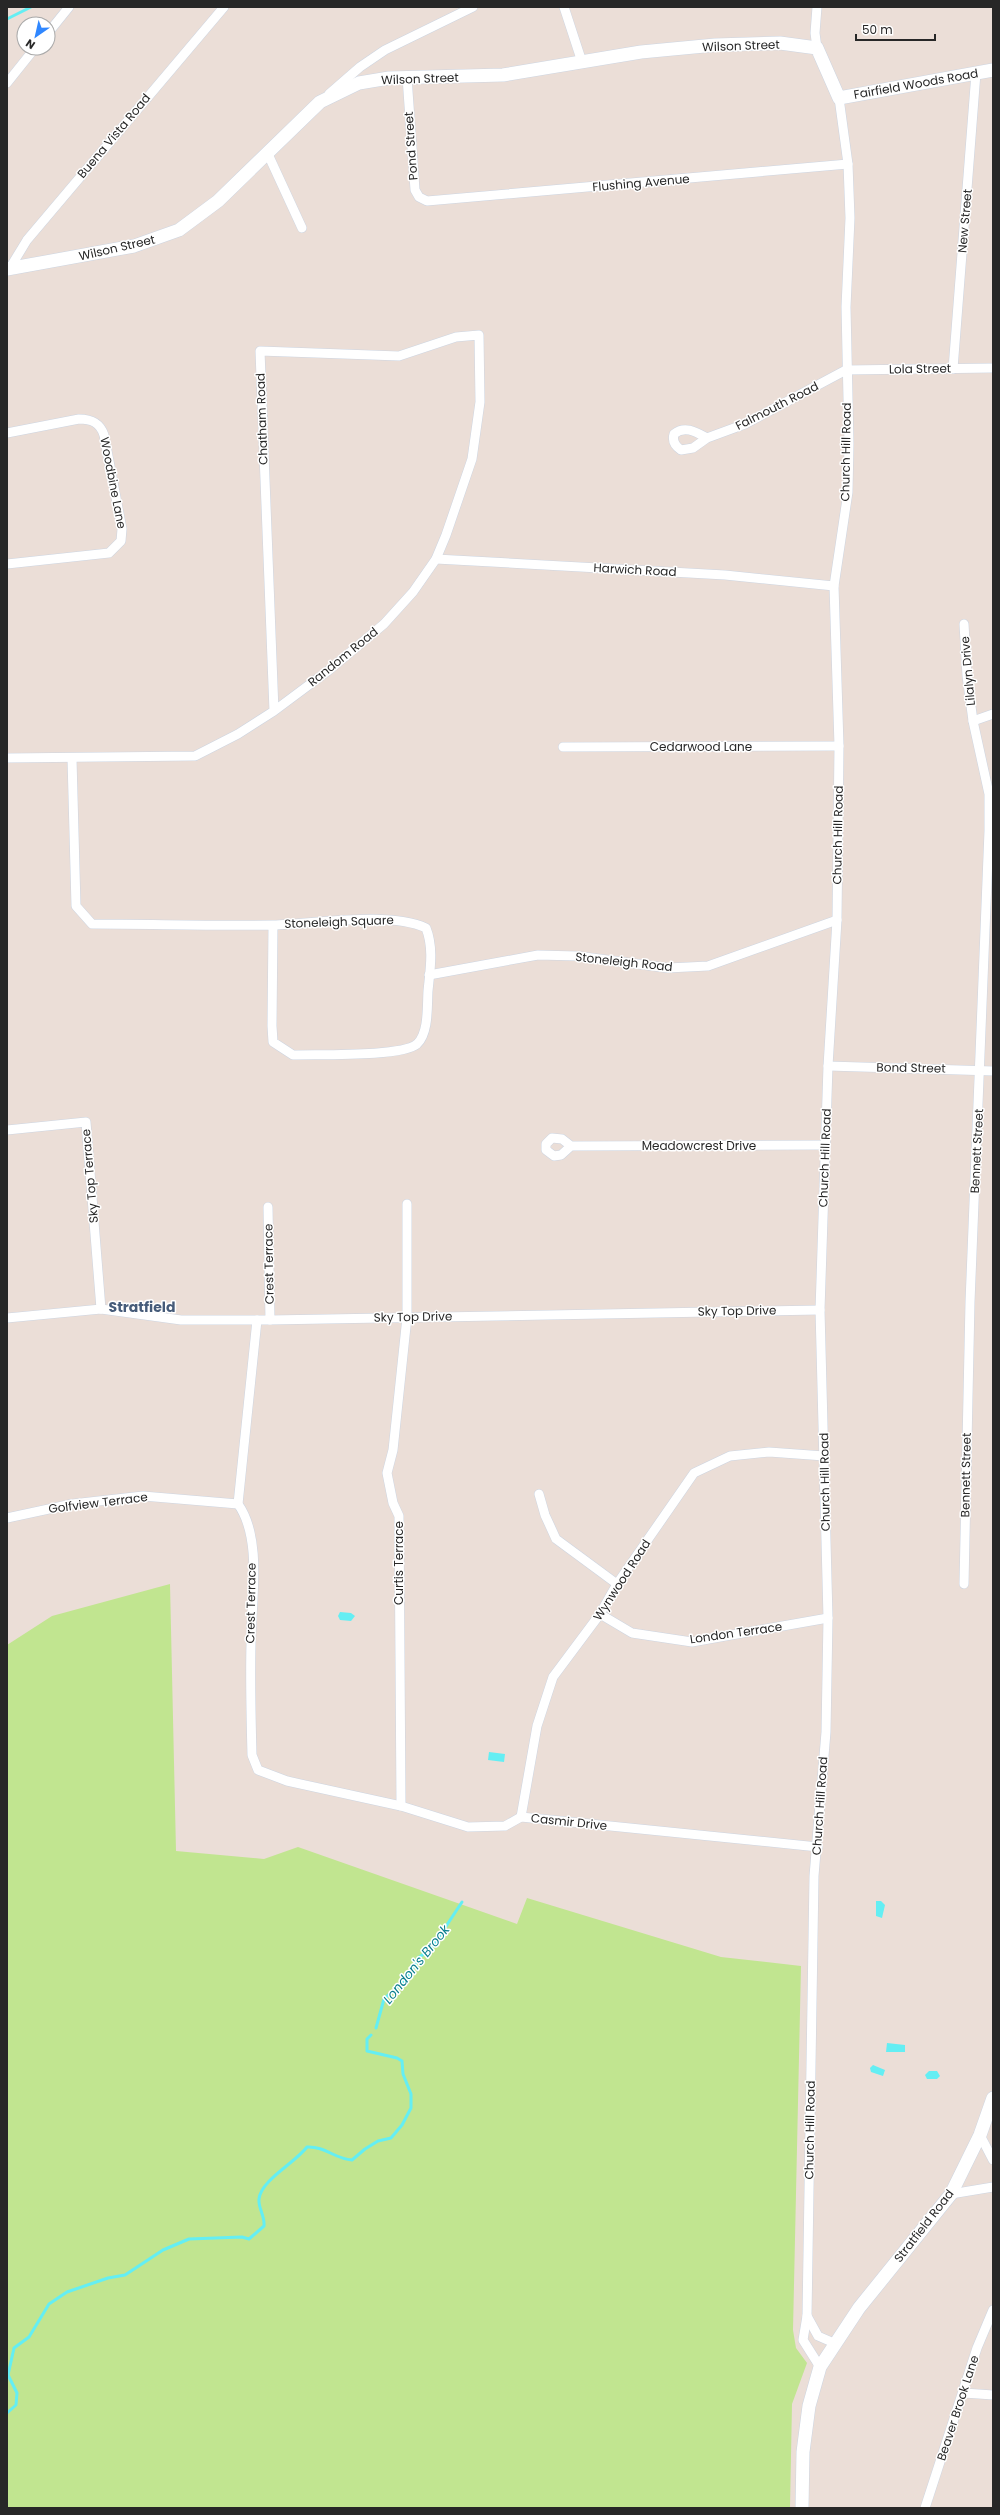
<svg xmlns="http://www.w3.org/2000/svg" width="1000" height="2515" viewBox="0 0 1000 2515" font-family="Poppins,sans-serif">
  <rect width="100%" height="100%" fill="#ebded7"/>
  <path fill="#c1e590" d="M170 1584 176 1851 264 1859 298 1847 517 1924 527 1898 721 1957 801 1966 793 2330 796 2348 807 2363 792 2404 790 2508H7V1645L52 1616Z"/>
  <g fill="#64eef3">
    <path d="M340 1612 351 1613 355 1616 351 1621 340 1620 338 1616Z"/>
    <path d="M489 1752 505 1754 504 1762 488 1760Z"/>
    <path d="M876 1901H881L885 1905 882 1918 876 1916Z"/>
    <path d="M887 2043 905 2045V2052H886Z"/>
    <path d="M873 2065 885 2070 883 2076 871 2072 870 2068Z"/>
    <path d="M929 2071H937L940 2076 937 2079H927L925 2075Z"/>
  </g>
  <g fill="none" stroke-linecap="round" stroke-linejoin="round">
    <g stroke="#64eef3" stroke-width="3">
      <path d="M7 19 31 7"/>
      <path d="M376 2028 384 1999 408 1978 418 1958 431 1949 462 1902"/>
      <path d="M7 2413 16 2405 17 2393 8 2375 14 2348 29 2337 49 2304 67 2292 108 2278 125 2275 163 2250 189 2239 242 2237 249 2239 264 2226C265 2216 258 2208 259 2199 261 2180 295 2163 307 2147 325 2146 335 2159 352 2160L365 2149 378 2141 391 2138 402 2125 411 2108V2094L403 2074 402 2061 397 2058 367 2051V2039L371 2035"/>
    </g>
    <g stroke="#cdd5e1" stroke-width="10">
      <g id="minor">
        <path d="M564 7 582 62"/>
        <path d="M817 7 815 33 817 48"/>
        <path d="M48 33 69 7"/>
        <path d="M407 77 415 190 419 197 427 201 848 164"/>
        <path d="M7 83 35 48"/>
        <path d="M329 94 360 67 385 50 473 7"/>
        <path d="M267 152 302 228"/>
        <path d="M10 268 27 240 224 7"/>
        <path d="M953 369 976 73"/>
        <path d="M7 433 79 419C92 419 100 423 104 435L122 529 121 541 109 553 7 564"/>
        <path d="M707 438C696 432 685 425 674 434 672 441 675 446 681 450L693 448 707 438 745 424 846 370 993 368"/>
        <path d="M436 559 725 575 834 586"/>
        <path d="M973 721 993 714"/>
        <path d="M563 747 839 746"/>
        <path d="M7 758 195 756 238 734 274 711 329 670 384 624 413 592 436 559 446 535 472 459 480 402 479 335 456 337 399 356 260 351 274 711"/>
        <path d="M72 759 76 906 92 924C152 924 213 926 273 925 316 924 389 911 426 928 434 948 430 970 428 991 427 1006 429 1033 417 1044 402 1057 317 1054 293 1055L273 1042 272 1026 273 925"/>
        <path d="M429 975 538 955 577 956 668 968 708 966 837 920"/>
        <path d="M828 1066 993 1071"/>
        <path d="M7 1130 86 1122 101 1309"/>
        <path d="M571 1146 562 1139 552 1138 546 1144V1150L554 1156 561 1155 571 1146 826 1145"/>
        <path d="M268 1207 270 1320"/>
        <path d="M7 1318 101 1309 181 1320H270L820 1310"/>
        <path d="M257 1320 238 1504C263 1539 251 1602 251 1644 250 1681 251 1718 252 1755L258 1770 287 1781 401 1806 468 1827 505 1826 521 1817 818 1847"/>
        <path d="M539 1494 545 1515 556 1539 617 1584"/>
        <path d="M7 1518 72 1504 143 1496 238 1504"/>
        <path d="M964 1584 970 1302 989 831V794L973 721 967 676 964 624"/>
        <path d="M600 1614 632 1633 692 1642 828 1618"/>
        <path d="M401 1806 399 1516 393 1503 387 1473 393 1450 407 1317V1204"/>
        <path d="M521 1817 537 1726 553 1677 600 1614 617 1584 694 1473 730 1456 769 1452 824 1456"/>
        <path d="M980 2135 993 2160"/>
        <path d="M951 2194 993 2187"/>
        <path d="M807 2316 818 2336 834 2343"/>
        <path d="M820 2367 803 2340 807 2316 814 1876 826 1732 828 1618 820 1310 828 1066 837 920 839 746 834 586 848 492 849 444 846 307 850 218 848 164 839 98"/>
        <path d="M964 2393 993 2395"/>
        <path d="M925 2508 977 2348 993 2310"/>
      </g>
    </g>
    <g stroke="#cdd5e1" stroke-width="14">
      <g id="secondary">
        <path d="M7 269 134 246 179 230 218 201 320 102 359 83 389 78 503 75 641 52 715 45 780 43 817 48 839 98 993 70"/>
        <path d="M802 2508 803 2452 809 2406 820 2367 859 2308 951 2194 980 2135 993 2098"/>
      </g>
    </g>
    <use href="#minor" stroke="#fff" stroke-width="9"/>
    <use href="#secondary" stroke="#fff" stroke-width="13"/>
  </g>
  <g text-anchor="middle" stroke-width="3" stroke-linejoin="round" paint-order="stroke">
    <g font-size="12" fill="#272727" stroke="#fff">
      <text transform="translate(741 46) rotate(-2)" y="4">Wilson Street</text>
      <text transform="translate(420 79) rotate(-2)" y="4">Wilson Street</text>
      <text transform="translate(916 84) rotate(-10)" y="4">Fairfield Woods Road</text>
      <text transform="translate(114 136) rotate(-50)" y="4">Buena Vista Road</text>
      <text transform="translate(411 146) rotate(-94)" y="4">Pond Street</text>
      <text transform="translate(641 183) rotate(-5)" y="4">Flushing Avenue</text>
      <text transform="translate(965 221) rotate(-85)" y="4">New Street</text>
      <text transform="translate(117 248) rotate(-13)" y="4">Wilson Street</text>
      <text transform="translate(920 369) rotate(-1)" y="4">Lola Street</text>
      <text transform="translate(777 406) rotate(-27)" y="4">Falmouth Road</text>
      <text transform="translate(262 419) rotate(-92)" y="4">Chatham Road</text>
      <text transform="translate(846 452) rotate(-89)" y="4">Church Hill Road</text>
      <text transform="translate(113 483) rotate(79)" y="4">Woodbine Lane</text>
      <text transform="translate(635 570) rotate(3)" y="4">Harwich Road</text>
      <text transform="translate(343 657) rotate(-39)" y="4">Random Road</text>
      <text transform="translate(968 671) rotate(-95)" y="4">Lilalyn Drive</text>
      <text x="701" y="751">Cedarwood Lane</text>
      <text transform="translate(838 835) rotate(-89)" y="4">Church Hill Road</text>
      <text transform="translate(339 922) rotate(-2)" y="4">Stoneleigh Square</text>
      <text transform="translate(624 962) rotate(6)" y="4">Stoneleigh Road</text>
      <text transform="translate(911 1068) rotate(1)" y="4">Bond Street</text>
      <text x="699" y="1150">Meadowcrest Drive</text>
      <text transform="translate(977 1151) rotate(-87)" y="4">Bennett Street</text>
      <text transform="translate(825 1158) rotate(-88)" y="4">Church Hill Road</text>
      <text transform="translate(90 1176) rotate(-95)" y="4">Sky Top Terrace</text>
      <text transform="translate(269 1264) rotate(-91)" y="4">Crest Terrace</text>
      <text transform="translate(737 1311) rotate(-1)" y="4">Sky Top Drive</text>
      <text transform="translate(413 1317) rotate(-1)" y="4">Sky Top Drive</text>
      <text transform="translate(966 1475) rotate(-89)" y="4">Bennett Street</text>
      <text transform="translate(825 1482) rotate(-91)" y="4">Church Hill Road</text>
      <text transform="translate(98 1503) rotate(-7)" y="4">Golfview Terrace</text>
      <text transform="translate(399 1563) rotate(-90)" y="4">Curtis Terrace</text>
      <text transform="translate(622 1580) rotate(-57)" y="4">Wynwood Road</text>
      <text transform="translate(251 1603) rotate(-89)" y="4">Crest Terrace</text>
      <text transform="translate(736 1633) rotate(-8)" y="4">London Terrace</text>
      <text transform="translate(820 1806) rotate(-86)" y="4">Church Hill Road</text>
      <text transform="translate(569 1822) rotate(6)" y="4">Casmir Drive</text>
      <text transform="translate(810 2130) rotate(-89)" y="4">Church Hill Road</text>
      <text transform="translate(924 2226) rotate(-52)" y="4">Stratfield Road</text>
      <text transform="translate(958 2408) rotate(-72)" y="4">Beaver Brook Lane</text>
    </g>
    <g font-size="13" font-style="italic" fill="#087e8d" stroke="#fff">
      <text transform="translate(416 1964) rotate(-51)" y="5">London's Brook</text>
    </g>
    <g font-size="14" font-weight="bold" fill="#465b79" stroke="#fff">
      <text x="142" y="1312">Stratfield</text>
    </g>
  </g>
  <rect width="1000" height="2515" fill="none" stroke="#272727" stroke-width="16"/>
  <g transform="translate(36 36) rotate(214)"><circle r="19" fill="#ffffff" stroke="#a9a9a9"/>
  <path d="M0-3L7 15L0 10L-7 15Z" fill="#3087ff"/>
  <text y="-6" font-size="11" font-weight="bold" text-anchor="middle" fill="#272727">N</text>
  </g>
  <path d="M856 34v6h79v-6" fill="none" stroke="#272727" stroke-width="2"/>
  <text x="862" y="34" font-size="12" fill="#272727" stroke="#ffffff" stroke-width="3" paint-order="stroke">50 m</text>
</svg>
